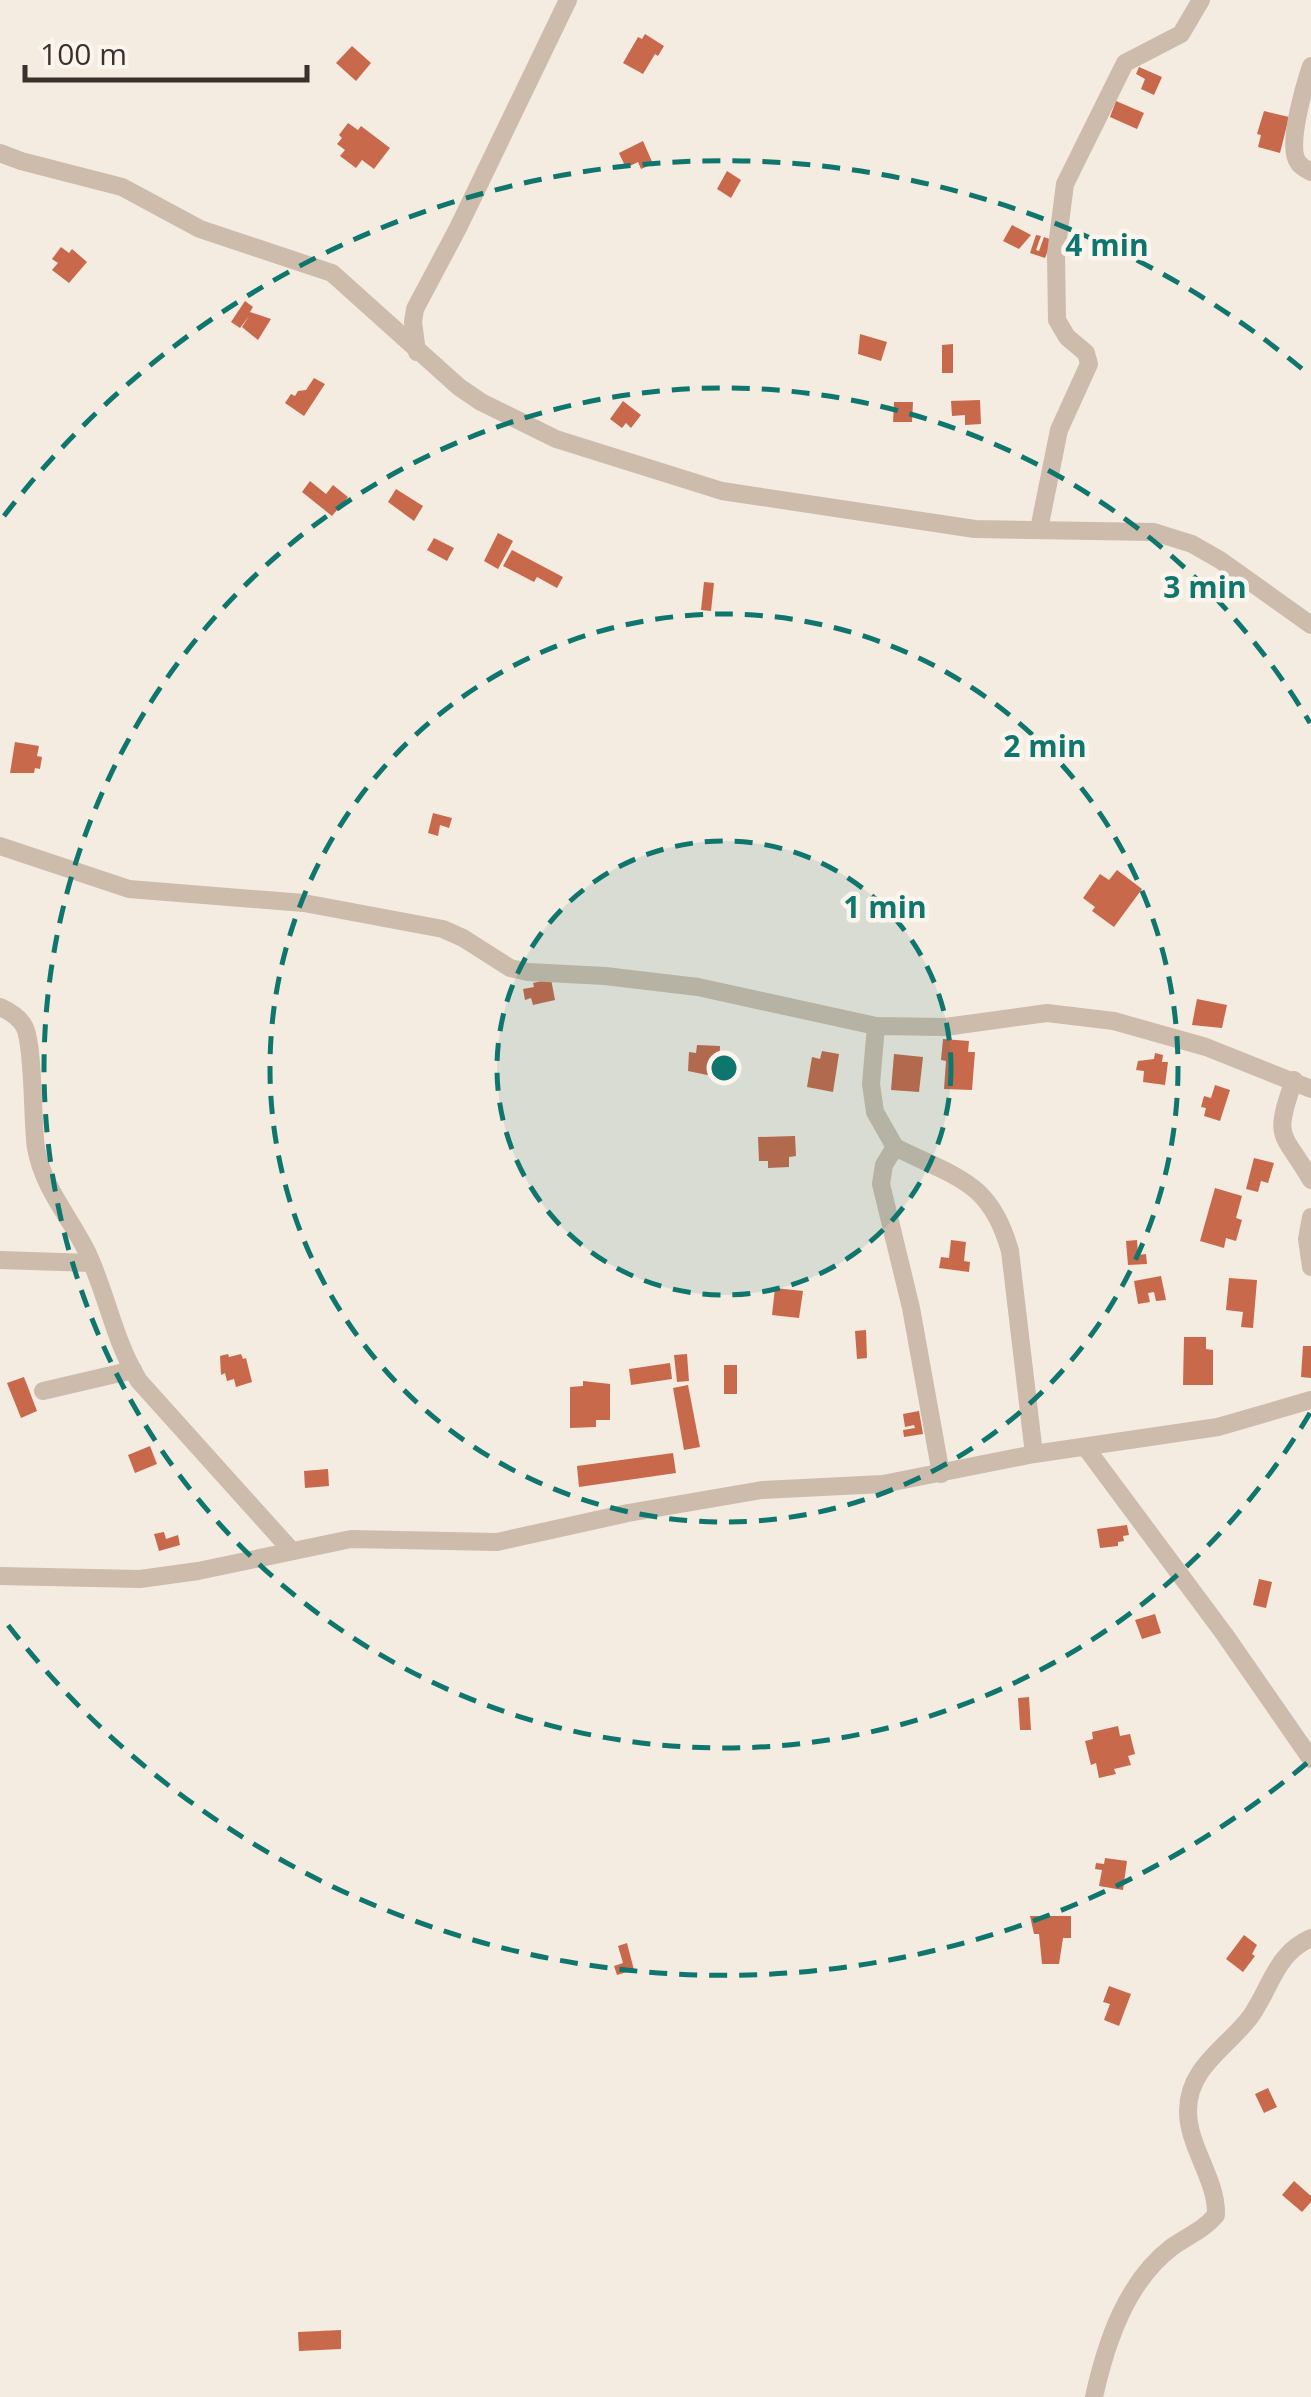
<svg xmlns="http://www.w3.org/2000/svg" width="1311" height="2397" viewBox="0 0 1311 2397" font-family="'Open Sans',sans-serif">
  <rect width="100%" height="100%" fill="#f4ebe1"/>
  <g fill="#c8694b">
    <path d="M645 34 664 46 658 56 655 54 643 74 623 63 638 37 642 39Z"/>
    <path d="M352 46 371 63 356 81 336 63Z"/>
    <path d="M1139 67 1162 77 1154 95 1141 89 1145 79 1136 74Z"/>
    <path d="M1116 101 1144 113 1137 129 1110 117Z"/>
    <path d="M1264 111 1289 117 1280 153 1258 147 1261 135 1257 134Z"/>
    <path d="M348 123 358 130 361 126 390 148 374 169 362 160 356 168 340 156 345 150 337 144 342 138 339 135Z"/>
    <path d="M643 141 653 164 641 169 638 162 626 168 619 153Z"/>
    <path d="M727 171 741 180 731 198 717 189Z"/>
    <path d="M1012 225 1031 235 1019 249 1003 241Z"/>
    <path d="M1036 235 1041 236 1036 250 1039 251 1044 237 1052 240 1045 258 1030 253Z"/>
    <path d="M61 247 69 253 72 249 87 262 69 283 52 270 58 263 52 259Z"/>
    <path d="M245 301 253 307 250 312 271 319 258 340 242 327 249 316 240 328 231 322Z"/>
    <path d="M860 334 887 342 881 361 858 354Z"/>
    <path d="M953 344V373H942V345Z"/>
    <path d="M314 378 325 384 304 416 285 403 291 394 295 396 298 391 306 390Z"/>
    <path d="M980 400 981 424 965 425V415L952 416 951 401Z"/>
    <path d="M623 401 641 415 631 428 626 423 622 428 610 419Z"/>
    <path d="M894 402H913L912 422H893Z"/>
    <path d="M310 481 326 494 333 485 348 497 332 516 302 492Z"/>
    <path d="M396 489 423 506 414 521 388 502Z"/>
    <path d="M498 533 513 541 498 569 484 561Z"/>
    <path d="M434 538 454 548 447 561 427 550Z"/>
    <path d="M512 550 563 577 557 588 537 577 534 582 503 566Z"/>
    <path d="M704 582 714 583 711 611 701 610Z"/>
    <path d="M15 742 39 746 37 756 42 757 40 769 35 768 34 773H10Z"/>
    <path d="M433 813 452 818 449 828 440 825 438 836 428 833Z"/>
    <path d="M1117 870 1142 889 1114 927 1092 911 1095 907 1083 898 1100 874 1109 880Z"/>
    <path d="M551 979 555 1000 533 1005 531 998 525 1000 523 989 534 987 533 983Z"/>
    <path d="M1197 999 1227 1005 1222 1028 1192 1025Z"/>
    <path d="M943 1039 969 1041 968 1052H975L972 1090 944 1089 946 1061 941 1060Z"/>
    <path d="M697 1045 720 1046 719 1070H713L712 1076 688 1071 689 1052 696 1053Z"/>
    <path d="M822 1051 839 1054 833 1092 807 1087 812 1057 820 1059Z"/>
    <path d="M1155 1053 1163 1055 1162 1062H1168L1165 1085 1143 1082 1144 1071 1136 1070 1138 1061 1154 1059Z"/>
    <path d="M894 1054 923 1057 919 1092 891 1090Z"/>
    <path d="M1215 1085 1230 1090 1220 1121 1204 1116 1206 1108 1201 1107 1204 1096 1211 1098Z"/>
    <path d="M795 1136 796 1156 789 1157V1167L768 1168V1161H759L758 1137Z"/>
    <path d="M1254 1158 1274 1163 1268 1183 1261 1181 1258 1192 1246 1189Z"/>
    <path d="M1215 1188 1242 1196 1236 1218 1242 1220 1236 1241 1226 1238 1224 1248 1200 1241Z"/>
    <path d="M951 1240 966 1242 964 1261 970 1262 969 1272 939 1268 941 1257 949 1258Z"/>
    <path d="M1137 1240 1138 1255 1146 1254 1147 1264 1128 1265 1126 1241Z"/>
    <path d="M1161 1276 1166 1300 1156 1301 1154 1292 1148 1293 1150 1302 1138 1304 1134 1281Z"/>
    <path d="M1229 1278 1257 1280 1253 1328 1241 1327 1243 1312 1226 1310Z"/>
    <path d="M775 1288 803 1291 799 1318 772 1315Z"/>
    <path d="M866 1330 867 1358 857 1359 855 1331Z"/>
    <path d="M1184 1337H1206V1349L1213 1350V1385H1183Z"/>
    <path d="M1303 1346H1311V1378L1301 1377Z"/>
    <path d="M228 1354 229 1357 241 1354 243 1359 246 1358 252 1382 236 1387 234 1379 227 1381 225 1373 221 1375 220 1356Z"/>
    <path d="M687 1354 689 1381 677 1382 674 1355Z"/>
    <path d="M670 1363 672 1379 631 1385 629 1369Z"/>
    <rect x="724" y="1365" width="13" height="29"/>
    <path d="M24 1377 37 1411 21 1418 7 1383Z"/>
    <path d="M583 1381 610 1384V1420H596V1427L570 1428V1387L583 1386Z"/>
    <path d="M688 1385 700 1447 684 1450 673 1388Z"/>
    <path d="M919 1411 923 1434 904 1437 903 1430 915 1428 914 1425 905 1427 903 1414Z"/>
    <path d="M150 1446 157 1464 135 1473 128 1455Z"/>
    <path d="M673 1453 676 1473 579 1487 577 1466Z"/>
    <path d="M328 1469 329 1486 305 1488 304 1471Z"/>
    <path d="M1127 1525 1129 1535 1123 1536 1124 1541 1118 1542V1546L1100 1548 1097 1529Z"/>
    <path d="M164 1532 166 1539 178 1535 180 1545 159 1551 154 1534Z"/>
    <path d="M1259 1579 1272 1582 1266 1608 1253 1605Z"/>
    <path d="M1155 1614 1161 1633 1142 1639 1135 1620Z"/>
    <path d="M1029 1697 1031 1730H1020L1018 1698Z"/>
    <path d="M1118 1726 1120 1736 1130 1734 1135 1754 1128 1756 1131 1765 1114 1769 1116 1774 1099 1778 1096 1763 1091 1765 1085 1741 1093 1739 1092 1732Z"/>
    <path d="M1105 1858 1127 1861 1123 1890 1099 1886 1102 1870 1095 1869 1096 1863 1104 1864Z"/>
    <path d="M1030 1916H1071V1938H1063L1059 1964H1042L1039 1934H1034Z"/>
    <path d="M1244 1935 1257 1945 1252 1954 1255 1956 1243 1972 1226 1959Z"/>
    <path d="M627 1943 634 1970 617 1975 614 1966 623 1963 618 1946Z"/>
    <path d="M1109 1986 1131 1994 1119 2026 1104 2020 1110 2004 1103 2002Z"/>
    <path d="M1268 2088 1277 2107 1264 2113 1255 2094Z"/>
    <path d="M1294 2181 1311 2196V2202L1302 2212 1282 2195Z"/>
    <path d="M341 2330V2349L299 2351 298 2332Z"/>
  </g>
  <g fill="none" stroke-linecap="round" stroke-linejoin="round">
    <g stroke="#cdbbac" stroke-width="18">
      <path d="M1311 66C1305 84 1286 147 1298 162 1301 167 1306 169 1311 172"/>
      <path d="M0 153 21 161 122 187 200 229 332 273 459 387 481 402 556 439 722 491 975 529 1154 532 1192 544 1220 560 1311 625"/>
      <path d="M417 352 413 322 415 309 458 228 568 0"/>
      <path d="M1039 529 1059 430 1089 364 1086 353 1067 337 1057 320 1056 254 1065 184 1125 63 1181 34 1201 0"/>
      <path d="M0 846 129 889 304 903 443 929 463 938 510 968 528 972 605 976 698 987 876 1026 945 1027 1047 1013 1114 1021 1206 1047 1311 1089"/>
      <path d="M0 1007C9 1011 19 1017 24 1026 34 1043 32 1121 36 1148 43 1188 70 1217 87 1252 107 1294 114 1341 139 1381L291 1550"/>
      <path d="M876 1026 871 1084 875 1112 895 1147 884 1165 881 1184 911 1308 941 1474"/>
      <path d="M1294 1080C1272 1142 1283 1131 1311 1180"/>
      <path d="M895 1147C956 1178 990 1180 1010 1251L1034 1454"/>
      <path d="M1311 1217 1307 1239 1311 1267"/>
      <path d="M0 1260 91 1263"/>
      <path d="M43 1391 133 1370"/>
      <path d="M1086 1448 1225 1635 1311 1759"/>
      <path d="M0 1576 140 1579 198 1571 351 1539 497 1542 628 1513 762 1490 883 1484 1034 1454 1218 1427 1311 1400"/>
      <path d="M1094 2397C1106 2343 1126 2282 1172 2247 1187 2236 1203 2231 1216 2215 1217 2179 1188 2147 1188 2111 1188 2067 1228 2047 1251 2016 1271 1987 1276 1953 1311 1938"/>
    </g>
  </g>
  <circle cx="724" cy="1068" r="227" fill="#0f766e" fill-opacity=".12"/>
  <g fill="none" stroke="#0f766e" stroke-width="5" stroke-dasharray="18 12">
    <circle cx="724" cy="1068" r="227"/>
    <circle cx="724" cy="1068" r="454"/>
    <path d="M1310 1413A680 680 0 1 1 1310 723"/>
    <path d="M1307 1763A907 907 0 0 1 4 1620M4 516A907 907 0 0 1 1307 373"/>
  </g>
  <circle cx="724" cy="1068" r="15" fill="#0f766e" stroke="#fbf5ee" stroke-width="5"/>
  <g font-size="30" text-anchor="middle" font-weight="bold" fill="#0f766e" stroke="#fbf5ee" stroke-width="9" stroke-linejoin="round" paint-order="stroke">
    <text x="1107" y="256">4 min</text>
    <text x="1205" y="598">3 min</text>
    <text x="1045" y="757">2 min</text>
    <text x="885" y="918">1 min</text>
  </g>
  <path d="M25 65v15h282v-15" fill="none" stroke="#3b302b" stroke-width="5"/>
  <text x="40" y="65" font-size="30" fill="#3b302b" stroke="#fbf5ee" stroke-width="8" paint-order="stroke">100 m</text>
</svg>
